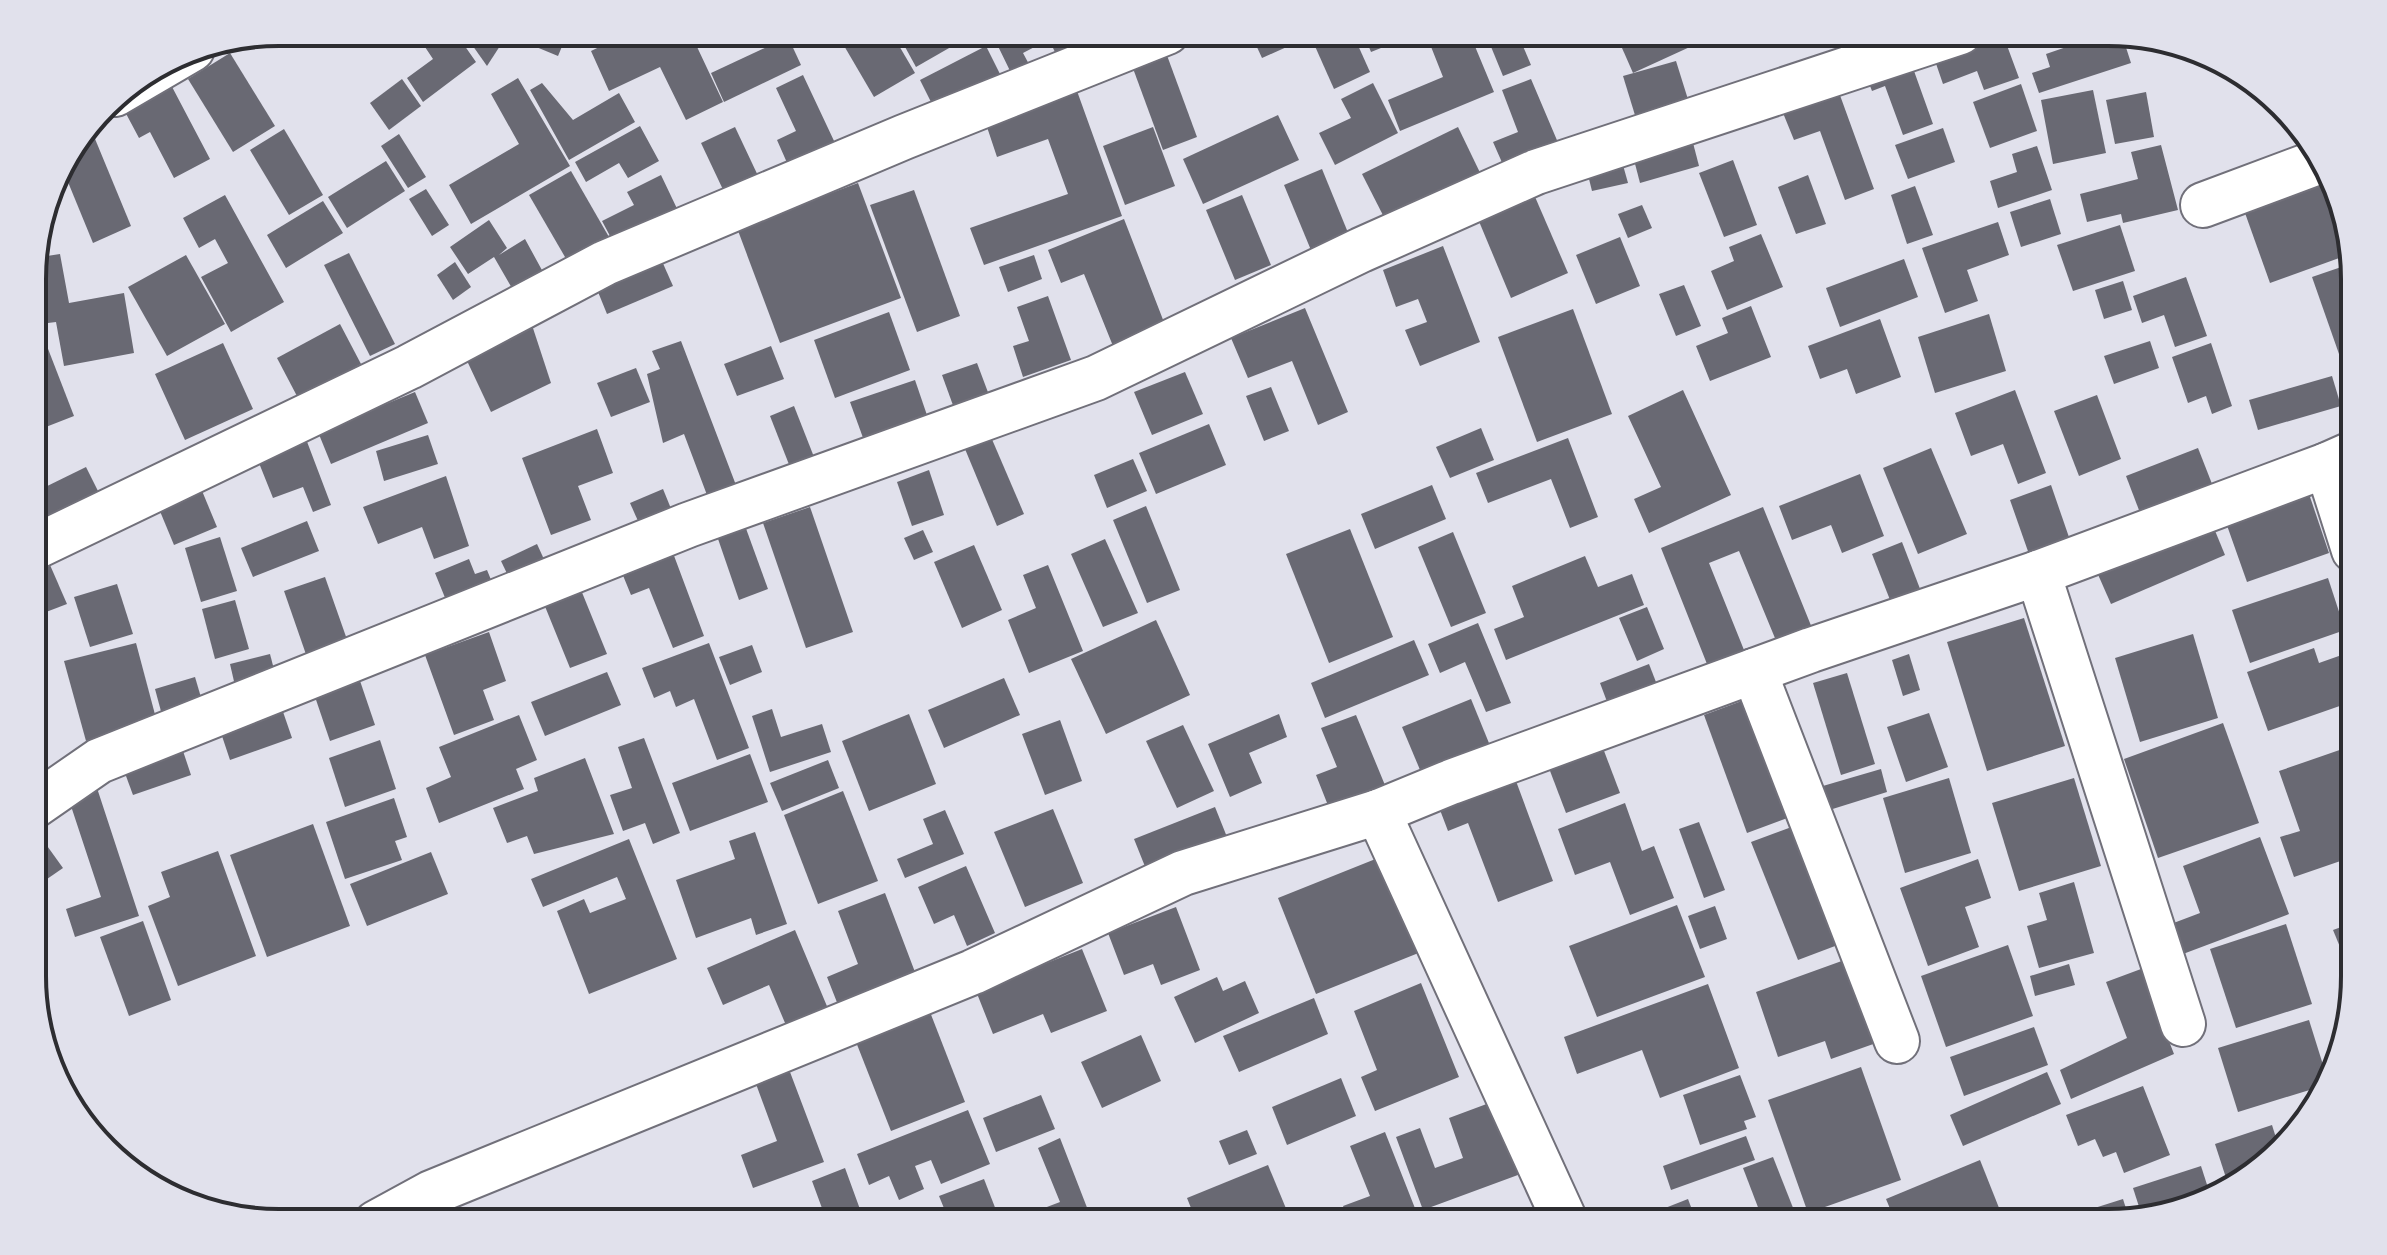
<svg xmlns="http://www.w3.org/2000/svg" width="2387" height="1255" viewBox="0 0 2387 1255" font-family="Rubik,sans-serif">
  <rect width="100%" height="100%" fill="#e1e1ec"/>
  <g fill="#696973">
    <path d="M439 32H455L476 62 423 102 407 78 433 59 423 44Z"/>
    <path d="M463 32H509L487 66Z"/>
    <path d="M534 32H568L558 56 529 44Z"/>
    <path d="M630 32H690L723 102 686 120 660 67 609 91 591 51Z"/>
    <path d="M836 32H891L915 73 874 97Z"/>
    <path d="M902 32H977L916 67 898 34Z"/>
    <path d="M1011 32H1040L1044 42 1023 53 1031 68 1013 77 995 40Z"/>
    <path d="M1045 32H1073L1078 43 1056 54Z"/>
    <path d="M1250 32H1320L1262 58Z"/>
    <path d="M1340 32H1352L1370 72 1334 89 1314 44Z"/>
    <path d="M1363 32H1392L1396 42 1371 52Z"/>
    <path d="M1432 32H1469L1494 92 1400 131 1388 100 1443 77 1426 34Z"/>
    <path d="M1485 32H1517L1531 65 1503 76Z"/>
    <path d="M1615 32H1685L1692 46 1633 73Z"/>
    <path d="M1740 32H1768L1770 34 1749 47Z"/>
    <path d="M1989 32H2002L2019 78 1984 90 1977 71 1943 84 1932 52Z"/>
    <path d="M2110 32 2122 35 2131 63 2039 93 2032 73 2050 67 2046 54Z"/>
    <path d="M788 37 801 65 724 102 711 73Z"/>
    <path d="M986 46 1003 80 937 114 920 80Z"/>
    <path d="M1165 50 1197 137 1163 150 1131 63Z"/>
    <path d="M230 53 275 126 233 152 188 79Z"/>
    <path d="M1909 57 1933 124 1903 135 1885 86 1872 91 1865 73Z"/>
    <path d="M1676 61 1691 109 1638 125 1623 76Z"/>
    <path d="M803 75 835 143 788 165 777 140 796 131 776 88Z"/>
    <path d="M518 78 570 166 471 224 449 185 519 144 491 94Z"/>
    <path d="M402 79 421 106 389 130 370 103Z"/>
    <path d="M1531 79 1559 145 1504 167 1493 142 1518 132 1502 90Z"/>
    <path d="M170 83 210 159 174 178 150 132 139 138 123 108Z"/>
    <path d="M542 83 573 120 619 93 635 122 569 160 530 90Z"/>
    <path d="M1373 83 1398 133 1335 165 1319 133 1351 118 1341 99Z"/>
    <path d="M2021 84 2037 131 1990 148 1973 102Z"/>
    <path d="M1837 87 1874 189 1845 200 1820 131 1794 140 1781 108Z"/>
    <path d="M2093 90 2106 153 2053 164 2041 100Z"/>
    <path d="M1077 91 1122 216 984 265 970 228 1068 194 1048 139 997 157 986 124Z"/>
    <path d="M2146 92 2154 137 2115 144 2106 100Z"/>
    <path d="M1278 115 1299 160 1203 204 1183 159Z"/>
    <path d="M640 126 659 161 628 178 619 163 586 182 575 162Z"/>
    <path d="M735 127 760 180 726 196 701 143Z"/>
    <path d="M1153 127 1175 186 1125 205 1103 146Z"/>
    <path d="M1458 127 1485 183 1390 229 1362 174Z"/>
    <path d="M1943 128 1955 162 1908 179 1895 145Z"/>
    <path d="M284 129 323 195 289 215 250 150Z"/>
    <path d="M93 134 131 226 93 243 61 165 81 139Z"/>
    <path d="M399 134 426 177 408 188 381 146Z"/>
    <path d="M1692 139 1699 166 1640 183 1633 156Z"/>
    <path d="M2161 145 2178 210 2123 223 2121 214 2087 222 2080 194 2138 179 2131 152Z"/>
    <path d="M2037 146 2052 190 1998 208 1990 181 2017 172 2012 154Z"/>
    <path d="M1621 158 1628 183 1592 191 1586 167Z"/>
    <path d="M1733 160 1757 225 1724 237 1699 173Z"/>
    <path d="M386 161 405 191 347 228 328 197Z"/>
    <path d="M1322 169 1351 240 1313 255 1284 185Z"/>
    <path d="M571 171 613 244 572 269 529 195Z"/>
    <path d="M661 175 681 217 617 249 602 221 634 205 627 192Z"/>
    <path d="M1808 175 1826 224 1796 234 1778 187Z"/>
    <path d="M858 183 901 298 780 343 737 228Z"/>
    <path d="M1529 183 1568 273 1511 298 1473 207Z"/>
    <path d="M2329 183 2353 253 2270 283 2245 213Z"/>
    <path d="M1915 186 1933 235 1907 244 1891 195Z"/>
    <path d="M426 189 449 225 432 236 409 199Z"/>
    <path d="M914 190 960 316 917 332 870 205Z"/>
    <path d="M225 195 284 302 231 332 201 277 228 263 215 239 199 248 183 218Z"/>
    <path d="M1242 195 1271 265 1235 280 1206 210Z"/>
    <path d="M2050 199 2061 234 2021 247 2010 212Z"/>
    <path d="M323 201 343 233 286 268 267 235Z"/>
    <path d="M1642 205 1652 228 1628 238 1618 214Z"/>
    <path d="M1124 219 1167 330 1115 351 1084 274 1061 283 1048 250Z"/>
    <path d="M489 220 507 248 499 255 525 239 543 272 513 290 494 257 468 274 450 247Z"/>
    <path d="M1998 222 2009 255 1967 270 1978 301 1945 313 1922 248Z"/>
    <path d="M2120 225 2135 271 2073 291 2057 245Z"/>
    <path d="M1761 234 1783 287 1727 310 1711 271 1734 261 1729 247Z"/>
    <path d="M1620 237 1640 286 1596 304 1576 255Z"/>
    <path d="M1443 246 1480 342 1420 366 1405 330 1427 322 1418 299 1396 307 1383 270Z"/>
    <path d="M349 253 395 344 370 356 324 265Z"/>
    <path d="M60 254 69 303 124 293 134 353 64 366 56 322 40 324 33 280 34 258Z"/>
    <path d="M186 255 225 324 167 356 128 287Z"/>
    <path d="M1034 255 1042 279 1008 292 999 267Z"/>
    <path d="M661 259 673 286 607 314 596 287Z"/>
    <path d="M1904 259 1918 297 1840 327 1826 288Z"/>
    <path d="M455 262 471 287 453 300 437 275Z"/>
    <path d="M2353 263V349L2339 354 2312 277Z"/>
    <path d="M2186 277 2207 336 2175 347 2164 315 2142 323 2133 296Z"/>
    <path d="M2123 281 2132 310 2104 319 2095 290Z"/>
    <path d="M1684 285 1701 326 1676 336 1659 294Z"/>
    <path d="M1048 296 1071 360 1023 377 1013 346 1029 341 1017 307Z"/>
    <path d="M1751 306 1771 357 1710 381 1696 346 1728 333 1722 318Z"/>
    <path d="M1305 308 1348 412 1318 425 1292 361 1248 378 1231 338Z"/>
    <path d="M1573 309 1612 414 1537 442 1498 337Z"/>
    <path d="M33 310 74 416 33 432Z"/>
    <path d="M889 312 910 370 835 398 814 340Z"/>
    <path d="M1989 314 2006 371 1935 393 1918 337Z"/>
    <path d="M529 316 551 383 491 412 461 348Z"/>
    <path d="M1880 319 1901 377 1856 394 1847 369 1820 379 1808 346Z"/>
    <path d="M340 324 361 364 298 398 277 358Z"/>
    <path d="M681 341 739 493 710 503 684 434 663 443 647 374 660 369 652 351Z"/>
    <path d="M2150 341 2159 368 2114 384 2104 356Z"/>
    <path d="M223 343 253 409 185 440 155 374Z"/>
    <path d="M2211 343 2232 406 2212 414 2206 396 2188 403 2172 357Z"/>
    <path d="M771 346 784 379 737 396 724 364Z"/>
    <path d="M977 363 989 395 954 408 942 375Z"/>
    <path d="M636 368 650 402 611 417 597 383Z"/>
    <path d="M1185 372 1203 414 1152 435 1134 392Z"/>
    <path d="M2332 376 2341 406 2258 430 2249 400Z"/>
    <path d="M915 380 930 424 866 446 850 402Z"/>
    <path d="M1271 387 1289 431 1264 441 1246 396Z"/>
    <path d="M1683 390 1731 495 1649 533 1634 499 1661 487 1628 416Z"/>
    <path d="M2015 390 2046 473 2018 484 2003 444 1971 456 1955 413Z"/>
    <path d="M415 392 428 423 331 464 318 432Z"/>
    <path d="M2097 395 2121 459 2079 476 2054 411Z"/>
    <path d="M794 406 814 457 790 467 770 416Z"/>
    <path d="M1209 424 1226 465 1156 494 1139 453Z"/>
    <path d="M1481 428 1494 460 1450 478 1436 447Z"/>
    <path d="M597 429 613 473 578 486 591 520 551 535 522 458Z"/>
    <path d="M428 435 438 464 384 481 376 451Z"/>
    <path d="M991 437 1024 514 997 526 965 449Z"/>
    <path d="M1568 438 1598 517 1570 528 1551 479 1488 503 1476 473Z"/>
    <path d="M306 439 331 505 313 512 303 487 273 498 257 458Z"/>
    <path d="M1931 448 1967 534 1918 554 1883 468Z"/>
    <path d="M2198 448 2214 489 2142 518 2126 476Z"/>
    <path d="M1133 459 1147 491 1107 508 1094 475Z"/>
    <path d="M86 467 104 503 33 538V493Z"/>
    <path d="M929 470 944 515 912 526 897 482Z"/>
    <path d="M1860 474 1884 536 1842 553 1831 525 1792 540 1779 506Z"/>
    <path d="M446 476 469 546 434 559 422 527 378 544 363 507Z"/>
    <path d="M1432 485 1446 519 1375 549 1361 514Z"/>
    <path d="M2051 485 2071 543 2030 557 2010 500Z"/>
    <path d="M200 486 217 527 174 545 157 504Z"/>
    <path d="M2307 488 2329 553 2247 582 2224 517Z"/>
    <path d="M663 489 674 516 642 530 630 503Z"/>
    <path d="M1146 506 1180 590 1147 603 1113 520Z"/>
    <path d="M810 507 853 632 806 648 763 523Z"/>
    <path d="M1763 507 1812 628 1777 643 1739 551 1709 563 1744 650 1707 664 1661 548Z"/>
    <path d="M307 521 319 551 253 577 241 548Z"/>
    <path d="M2211 521 2225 555 2111 604 2096 570Z"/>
    <path d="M744 523 768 589 739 600 716 533Z"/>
    <path d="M1350 529 1393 637 1329 663 1286 554Z"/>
    <path d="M923 530 933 552 914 560 904 538Z"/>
    <path d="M1453 532 1486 613 1451 627 1418 547Z"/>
    <path d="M220 537 237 591 201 602 185 548Z"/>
    <path d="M1105 539 1138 613 1103 627 1071 554Z"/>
    <path d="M1902 542 1922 594 1892 605 1872 554Z"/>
    <path d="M537 544 548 568 512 584 501 561Z"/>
    <path d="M974 545 1002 610 962 628 934 562Z"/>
    <path d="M673 553 704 636 673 648 649 588 631 595 622 573Z"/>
    <path d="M1585 556 1598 587 1632 574 1644 605 1506 660 1494 629 1524 617 1512 586Z"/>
    <path d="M469 559 475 574 487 570 496 592 450 610 435 573Z"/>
    <path d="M50 565 67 604 33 617V572Z"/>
    <path d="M1048 565 1083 651 1029 673 1008 620 1036 608 1023 575Z"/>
    <path d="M325 577 350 648 309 663 284 591Z"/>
    <path d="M2328 578 2345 630 2250 663 2232 610Z"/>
    <path d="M117 584 133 634 90 647 74 597Z"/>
    <path d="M581 590 607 654 570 668 544 604Z"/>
    <path d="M235 600 249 649 215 659 202 609Z"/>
    <path d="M1647 607 1664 649 1637 661 1619 618Z"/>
    <path d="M2024 618 2065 746 1987 771 1947 642Z"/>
    <path d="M1156 620 1190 695 1106 734 1071 659Z"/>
    <path d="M1478 623 1511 703 1486 712 1465 662 1440 673 1428 644Z"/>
    <path d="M489 632 506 681 483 690 494 720 454 735 425 655Z"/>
    <path d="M2193 634 2218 718 2140 742 2115 658Z"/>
    <path d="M1414 640 1429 675 1325 718 1311 683Z"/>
    <path d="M136 643 157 722 86 741 64 661Z"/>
    <path d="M709 643 749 748 717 760 694 699 676 707 670 691 654 698 642 668Z"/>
    <path d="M752 645 762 672 730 685 719 657Z"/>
    <path d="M2314 648 2319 663 2353 651 2354 701 2268 731 2247 672Z"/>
    <path d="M270 654 277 681 236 690 230 664Z"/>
    <path d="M1909 654 1920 690 1903 696 1892 660Z"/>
    <path d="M1649 664 1661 695 1612 715 1600 683Z"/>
    <path d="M357 672 375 725 330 741 312 688Z"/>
    <path d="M607 672 621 705 545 736 531 702Z"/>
    <path d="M1847 673 1875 764 1841 775 1813 683Z"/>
    <path d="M195 677 205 711 162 715 155 689Z"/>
    <path d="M1004 678 1020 715 944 748 928 710Z"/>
    <path d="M33 686 46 722 34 726Z"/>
    <path d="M1471 699 1491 748 1423 777 1402 727Z"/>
    <path d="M1747 699 1790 817 1747 833 1704 715Z"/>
    <path d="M280 703 292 738 230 760 218 724Z"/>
    <path d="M772 709 781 737 822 724 831 752 770 772 752 716Z"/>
    <path d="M1929 713 1948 767 1906 782 1887 727Z"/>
    <path d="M909 714 936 784 869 811 842 741Z"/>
    <path d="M1279 714 1287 737 1249 753 1262 783 1230 797 1208 744Z"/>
    <path d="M519 715 537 760 516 769 524 789 439 823 426 788 451 777 439 747Z"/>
    <path d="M1356 715 1387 790 1331 813 1316 775 1337 767 1321 728Z"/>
    <path d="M1060 720 1082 781 1045 795 1022 734Z"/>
    <path d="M2223 723 2259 823 2158 858 2124 759Z"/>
    <path d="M1183 725 1214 791 1177 808 1146 741Z"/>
    <path d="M178 736 191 775 133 795 119 757Z"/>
    <path d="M644 738 680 833 653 844 645 823 623 831 610 795 632 788 618 747Z"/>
    <path d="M380 740 396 789 345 807 329 758Z"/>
    <path d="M1601 743 1620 793 1566 813 1547 763Z"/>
    <path d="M2354 745 2355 856 2294 877 2280 837 2300 831 2279 771Z"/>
    <path d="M750 754 768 802 690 831 672 783Z"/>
    <path d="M585 758 614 834 534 854 527 836 507 843 493 808 538 791 534 778Z"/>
    <path d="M828 760 839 788 782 811 770 783Z"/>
    <path d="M1881 769 1887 792 1823 812 1816 788Z"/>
    <path d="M1513 773 1553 881 1498 902 1468 823 1448 831 1437 802Z"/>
    <path d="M1949 778 1971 853 1905 873 1883 798Z"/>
    <path d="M2074 778 2101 866 2019 891 1992 803Z"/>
    <path d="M96 785 139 916 75 937 66 909 101 897 71 806Z"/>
    <path d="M843 791 878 881 818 904 784 815Z"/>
    <path d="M394 798 407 837 395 841 402 860 345 879 326 822Z"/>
    <path d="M1625 803 1642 851 1654 846 1674 898 1630 915 1610 862 1575 875 1558 829Z"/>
    <path d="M1215 807 1231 847 1150 879 1134 839Z"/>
    <path d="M1053 809 1083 883 1025 907 994 832Z"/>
    <path d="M945 810 964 854 905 878 897 859 933 844 923 819Z"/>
    <path d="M1699 822 1725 890 1704 898 1679 829Z"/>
    <path d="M313 824 350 926 267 957 230 855Z"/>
    <path d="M1797 825 1843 943 1798 960 1751 842Z"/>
    <path d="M755 832 787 924 756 935 751 918 696 938 676 880 735 859 729 841Z"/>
    <path d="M2260 837 2289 914 2175 957 2163 927 2200 913 2183 866Z"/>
    <path d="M629 839 677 959 589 994 557 911 584 899 590 913 626 899 617 877 543 907 531 879Z"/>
    <path d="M45 843 63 868 34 888V851Z"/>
    <path d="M218 851 256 956 178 986 148 906 170 897 161 872Z"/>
    <path d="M431 852 448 894 367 926 350 884Z"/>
    <path d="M1383 856 1421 952 1316 994 1278 898Z"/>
    <path d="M1978 859 1991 898 1965 907 1979 947 1928 966 1900 888Z"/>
    <path d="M966 866 995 933 967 946 954 915 934 924 918 887Z"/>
    <path d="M2074 882 2094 953 2039 968 2027 926 2047 920 2039 893Z"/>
    <path d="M885 893 918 980 840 1010 827 977 858 964 838 911Z"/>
    <path d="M1677 905 1705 977 1597 1017 1569 946Z"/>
    <path d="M1715 906 1727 939 1700 949 1688 916Z"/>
    <path d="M1176 907 1200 970 1161 985 1153 964 1124 975 1108 933Z"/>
    <path d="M143 921 171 1000 129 1016 100 937Z"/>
    <path d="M2355 922V977L2354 981 2333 930Z"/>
    <path d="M2286 924 2312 1004 2236 1028 2210 949Z"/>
    <path d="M795 930 829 1011 788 1030 769 985 723 1005 707 968Z"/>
    <path d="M2008 945 2033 1016 1946 1047 1921 976Z"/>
    <path d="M1082 949 1107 1011 1051 1033 1043 1014 993 1034 976 991Z"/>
    <path d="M1850 958 1879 1042 1831 1059 1825 1041 1778 1057 1756 992Z"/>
    <path d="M2069 964 2075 985 2035 996 2030 976Z"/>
    <path d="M2141 969 2174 1054 2071 1099 2060 1070 2127 1038 2106 982Z"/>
    <path d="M1217 977 1223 991 1245 981 1259 1013 1195 1043 1174 997Z"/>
    <path d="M1421 983 1459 1077 1375 1111 1361 1077 1377 1070 1354 1011Z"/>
    <path d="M1708 984 1739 1068 1660 1098 1642 1050 1577 1074 1564 1037Z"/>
    <path d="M34 994 52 1046 50 1047 34 1009Z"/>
    <path d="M1314 998 1328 1034 1239 1072 1223 1036Z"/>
    <path d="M930 1012 965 1102 891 1131 856 1042Z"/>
    <path d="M2309 1020 2329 1084 2238 1112 2218 1048Z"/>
    <path d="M2034 1027 2048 1065 1964 1096 1950 1057Z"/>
    <path d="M1141 1035 1161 1081 1102 1108 1081 1062Z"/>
    <path d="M1861 1067 1901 1180 1808 1213 1768 1100Z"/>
    <path d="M790 1072 824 1162 753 1188 741 1155 777 1141 756 1084Z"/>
    <path d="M2047 1072 2061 1104 1963 1146 1950 1115Z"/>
    <path d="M1740 1075 1756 1117 1744 1121 1747 1129 1700 1145 1683 1095Z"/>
    <path d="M1341 1078 1356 1116 1287 1145 1272 1107Z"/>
    <path d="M2143 1086 2170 1155 2124 1173 2116 1152 2103 1157 2095 1139 2078 1146 2066 1115Z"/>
    <path d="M1041 1095 1055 1129 996 1152 983 1118Z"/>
    <path d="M1500 1099 1526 1172 1423 1210 1396 1137 1420 1128 1435 1168 1463 1158 1449 1118Z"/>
    <path d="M968 1110 990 1164 941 1184 931 1160 915 1166 924 1189 899 1200 889 1176 869 1185 857 1154Z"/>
    <path d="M2272 1125 2278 1144 2245 1182 2229 1187 2215 1144Z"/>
    <path d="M1247 1130 1257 1154 1229 1165 1219 1141Z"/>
    <path d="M1385 1132 1420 1221 1415 1223H1350L1343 1206 1370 1196 1350 1146Z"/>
    <path d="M1746 1136 1755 1160 1671 1190 1663 1166Z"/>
    <path d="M1060 1138 1093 1223H1020L1018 1218 1060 1202 1038 1148Z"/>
    <path d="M1773 1157 1799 1223H1764L1743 1168Z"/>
    <path d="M1980 1160 2005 1223H1896L1886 1199Z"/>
    <path d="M1268 1165 1292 1223H1197L1187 1198Z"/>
    <path d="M2201 1166 2210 1194 2142 1216 2133 1188Z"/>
    <path d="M845 1168 865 1223H818L826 1219 812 1181Z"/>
    <path d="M984 1179 1001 1223H950L939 1196Z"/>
    <path d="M1688 1199 1697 1223H1665L1660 1210Z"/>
    <path d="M2123 1199 2130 1221 2124 1222 2047 1223Z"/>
    <path d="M1532 1207 1538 1223H1489V1222Z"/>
  </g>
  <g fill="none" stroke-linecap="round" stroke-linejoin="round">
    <g stroke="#71707a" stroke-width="48">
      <g id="minor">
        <path d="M115 94 192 49"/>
        <path d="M2203 205 2321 161"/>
        <path d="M2327 465 2354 550"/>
        <path d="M33 548 409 367 605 263 904 137 1167 32"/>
        <path d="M2038 573 2183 1024"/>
        <path d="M1754 671 1897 1041"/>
        <path d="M34 806 99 761 688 525 1096 378 1361 250 1536 172 1960 32"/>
        <path d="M1378 812 1566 1223"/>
        <path d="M376 1223 431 1193 973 972 1183 873 1378 812 1451 782 1811 650 2038 573 2327 465 2354 453"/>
      </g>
    </g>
    <use href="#minor" stroke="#fff" stroke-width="44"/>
  </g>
  <path d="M0 0H2387V1255H0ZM279 46H2108A233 233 0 0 1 2341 279V976A233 233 0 0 1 2108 1209H279A233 233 0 0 1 46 976V279A233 233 0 0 1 279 46Z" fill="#e1e1ec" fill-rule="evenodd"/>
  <path fill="none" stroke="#2d2d31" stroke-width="4" d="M279 46H2108A233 233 0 0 1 2341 279V976A233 233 0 0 1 2108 1209H279A233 233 0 0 1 46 976V279A233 233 0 0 1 279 46Z"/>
</svg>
